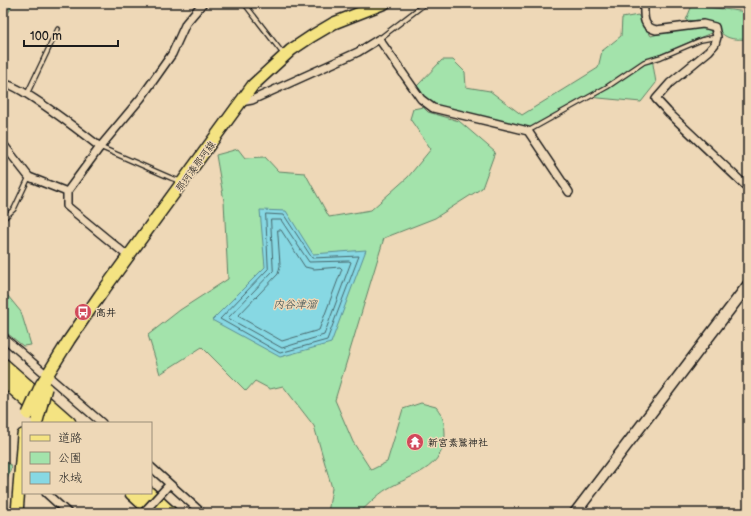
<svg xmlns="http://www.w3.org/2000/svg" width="751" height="516" viewBox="0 0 751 516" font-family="'Balsamiq Sans','Klee One',sans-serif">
  <rect width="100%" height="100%" fill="#eed8b7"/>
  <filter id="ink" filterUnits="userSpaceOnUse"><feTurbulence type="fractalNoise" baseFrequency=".025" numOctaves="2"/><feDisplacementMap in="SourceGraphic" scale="8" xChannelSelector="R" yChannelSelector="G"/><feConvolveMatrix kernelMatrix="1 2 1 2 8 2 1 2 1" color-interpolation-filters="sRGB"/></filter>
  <g filter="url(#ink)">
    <g fill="#a3e3ab" stroke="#608064">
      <path d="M3 3H13L3 24Z"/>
      <path d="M693 3H699L707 7 748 12V39C731 40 723 39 714 23L686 20Z"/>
      <path d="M638 15 651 36C670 31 690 25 710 30L711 33 652 58 656 83 641 102 588 97 528 129 435 105 422 96 417 86 442 60H453L465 72 466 87 490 91 522 115 598 68 602 51 621 36 622 18Z"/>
      <path d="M423 107 428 112 459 121 495 152 482 188 435 218 384 238 335 400 353 442 371 470 387 462 403 409 421 403 436 407C443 415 445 424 445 435 443 470 412 474 387 489 377 495 368 505 359 513H328L332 488 314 426 283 386 270 389 255 381 246 391 202 347 160 374 148 335 180 310 228 279 224 201 216 155 238 149 245 158 265 157 278 171 305 173 329 217 371 210 408 177 431 149 410 119 413 109Z"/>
      <path d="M3 290 21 312 31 345 23 346 3 330Z"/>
      <path d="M3 460 12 466 3 490Z"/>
    </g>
    <path fill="#87d8e3" stroke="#5c8d93" d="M260 210 286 211 313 254 366 250 331 343 280 357 212 320 265 267Z"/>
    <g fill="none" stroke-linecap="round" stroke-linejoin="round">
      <g stroke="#47676c" stroke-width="1">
        <path d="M266 214 284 215 312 258 359 256 327 340 280 353 220 319 268 269Z"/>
        <path d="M271 220H281L309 262 349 261 351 262 324 335 282 348 228 318 273 271Z"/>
        <path d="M278 230H281L305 267 314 269 340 267 342 269 319 330 282 341 238 316 278 274 280 266Z"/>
      </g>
      <g stroke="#1c1c1c" stroke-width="6">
        <g id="lane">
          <path d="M244 3 284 55"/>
          <path d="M248 7 253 3"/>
          <path d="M379 39 426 3"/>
          <path d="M27 94 58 29"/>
          <path d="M528 131 607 87 644 62 661 57 701 40 717 37"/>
          <path d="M100 147 171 178 180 181"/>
          <path d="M3 219 14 209 29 177"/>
        </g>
      </g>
      <g stroke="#1c1c1c" stroke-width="10">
        <g id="street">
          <path d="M644 3C644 16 642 27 656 30L703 24 715 27 717 37 715 44 709 51 670 83 656 99 668 112 748 188"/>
          <path d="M3 84C16 81 86 136 100 147"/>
          <path d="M241 102 252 100 358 52 379 39 421 99 433 108 528 131 569 192"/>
          <path d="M3 144 29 177 67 192"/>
          <path d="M129 257 67 206V192L100 147 141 98 172 54 186 23 203 3"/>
          <path d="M3 337 102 423"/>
          <path d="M151 467 202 513"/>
          <path d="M46 493 68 513"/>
        </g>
      </g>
      <g stroke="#1c1c1c" stroke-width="13">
        <path id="secondary" d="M575 513 748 285"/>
      </g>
      <g stroke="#1c1c1c" stroke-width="14">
        <g id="primary">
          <path d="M41 385 69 340 100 295 253 85 291 50 312 36 334 23 385 3"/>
          <path d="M17 513 23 435"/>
        </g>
      </g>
      <g stroke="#1c1c1c" stroke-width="16">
        <g id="highway">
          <path d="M3 365 69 423"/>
          <path d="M3 379 53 423"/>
          <path d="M132 493 154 513"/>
          <path d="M148 493 170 513"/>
        </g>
      </g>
      <use href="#lane" stroke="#eed8b7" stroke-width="3.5"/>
      <use href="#street" stroke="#eed8b7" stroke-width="7"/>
      <use href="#secondary" stroke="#eed8b7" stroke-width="10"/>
      <use href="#primary" stroke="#f4e382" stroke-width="11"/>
      <use href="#highway" stroke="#f4e382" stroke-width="13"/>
      <g stroke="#1c1c1c" stroke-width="10" stroke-linecap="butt">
        <path id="street-bridge" d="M143 513 167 487"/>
      </g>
      <g stroke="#1c1c1c" stroke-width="14" stroke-linecap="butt">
        <g id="primary-bridge">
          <path d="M28 414 41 385"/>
          <path d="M37 421 46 388"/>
        </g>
      </g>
      <use href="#street-bridge" stroke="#eed8b7" stroke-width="7"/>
      <use href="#primary-bridge" stroke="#f4e382" stroke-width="11"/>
    </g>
  </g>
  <defs>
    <g id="bus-disc" transform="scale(0.9)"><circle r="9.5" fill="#d1495b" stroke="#eed8b7"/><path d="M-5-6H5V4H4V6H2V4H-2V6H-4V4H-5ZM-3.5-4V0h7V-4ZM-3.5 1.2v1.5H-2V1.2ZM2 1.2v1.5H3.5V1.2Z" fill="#fff"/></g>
    <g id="temple-disc" transform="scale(0.9)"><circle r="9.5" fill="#d1495b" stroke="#eed8b7"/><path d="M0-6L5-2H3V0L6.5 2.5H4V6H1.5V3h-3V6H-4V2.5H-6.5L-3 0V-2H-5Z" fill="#fff"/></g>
  </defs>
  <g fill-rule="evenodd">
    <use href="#bus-disc" x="83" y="312"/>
    <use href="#temple-disc" x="415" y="442"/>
  </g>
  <g text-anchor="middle" stroke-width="3" stroke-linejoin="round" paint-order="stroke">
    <g font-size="10" fill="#1c1c1c" stroke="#eed8b7">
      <text transform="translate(195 166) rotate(-54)" y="4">那珂湊那珂線</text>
    </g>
    <g font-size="10" font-weight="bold" fill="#1c1c1c" stroke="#eed8b7" text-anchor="start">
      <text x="96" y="316">高井</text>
      <text x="428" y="446">新宮素鷲神社</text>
    </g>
    <g font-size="11" font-style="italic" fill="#374b4e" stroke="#eed8b7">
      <text x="295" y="308">内谷津溜</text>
    </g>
  </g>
  <rect width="751" height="516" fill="none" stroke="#eed8b7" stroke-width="16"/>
  <rect x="8" y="8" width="735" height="500" fill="none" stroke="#1c1c1c" stroke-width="1.5" filter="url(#ink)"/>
  <rect x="22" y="422" width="130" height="72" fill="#eed8b7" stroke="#9a8d79"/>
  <rect x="30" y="435" width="20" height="6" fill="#f4e382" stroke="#9a8d79"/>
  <text x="58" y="442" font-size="12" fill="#1c1c1c">道路</text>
  <rect x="30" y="452" width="20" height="12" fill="#a3e3ab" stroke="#9a8d79"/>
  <text x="58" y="462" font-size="12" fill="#1c1c1c">公園</text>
  <rect x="30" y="472" width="20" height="12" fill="#87d8e3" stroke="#9a8d79"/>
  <text x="58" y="482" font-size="12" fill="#1c1c1c">水域</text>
  <path d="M24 40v6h94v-6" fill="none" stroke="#1c1c1c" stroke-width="2"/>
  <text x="30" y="40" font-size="12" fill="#1c1c1c" stroke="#eed8b7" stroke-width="3" paint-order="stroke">100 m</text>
</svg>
